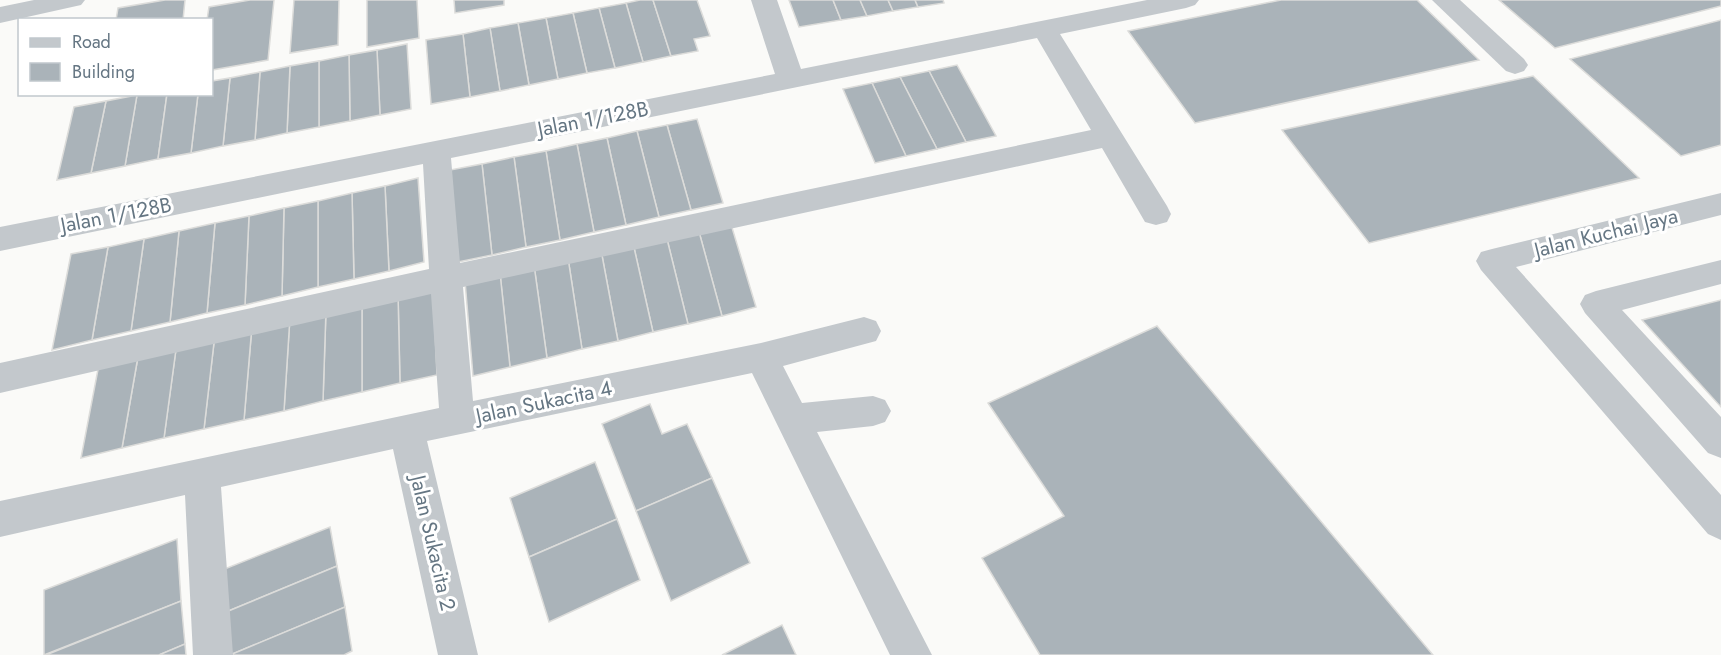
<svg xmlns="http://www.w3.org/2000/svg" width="1721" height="655" viewBox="0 0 1721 655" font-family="Jost,sans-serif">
  <rect width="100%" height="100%" fill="#fafaf8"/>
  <g fill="#aab3b9" stroke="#dcdcda" stroke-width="1.5">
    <path d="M165 0H185L183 20H116L118 8Z"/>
    <path d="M250 0H274L268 60 212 70V20H207L209 7Z"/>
    <path d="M294 0H339L338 45 290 53Z"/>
    <path d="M367 0H417L419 38 367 47Z"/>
    <path d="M454 0H504V5L455 13Z"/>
    <path d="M640 0H653L671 56 643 62 626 3Z"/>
    <path d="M653 0H697L710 36 694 39 698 51 671 56Z"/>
    <path d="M789 0H833L841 20 799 27Z"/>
    <path d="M833 0H860L867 16 841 20Z"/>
    <path d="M860 0H888L893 11 867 16Z"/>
    <path d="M888 0H915L918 7 893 11Z"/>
    <path d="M915 0H943L944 3 918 7Z"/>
    <path d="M1281 0H1417L1479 60 1195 123 1128 31Z"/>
    <path d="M1499 0H1721V6L1555 48Z"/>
    <path d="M626 3 643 62 615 68 599 8Z"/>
    <path d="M599 8 615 68 587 73 573 13Z"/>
    <path d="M573 13 587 73 558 79 546 18Z"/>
    <path d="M546 18 558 79 529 85 518 23Z"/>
    <path d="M1721 20V145L1681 156 1570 59Z"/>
    <path d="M518 23 529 85 500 91 490 28Z"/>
    <path d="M490 28 500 91 470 97 463 34Z"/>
    <path d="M463 34 470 97 431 104 426 40Z"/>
    <path d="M407 44 411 109 380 115 377 50Z"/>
    <path d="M377 50 380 115 350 121 349 55Z"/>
    <path d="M349 55 350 121 319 127V61Z"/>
    <path d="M319 61V127L287 133 290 66Z"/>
    <path d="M957 65 996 136 966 142 929 71Z"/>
    <path d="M290 66 287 133 255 140 260 72Z"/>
    <path d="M929 71 966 142 937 149 900 77Z"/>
    <path d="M260 72 255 140 223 146 230 78Z"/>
    <path d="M1533 76 1639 178 1369 243 1282 130Z"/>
    <path d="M900 77 937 149 906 156 872 83Z"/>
    <path d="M230 78 223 146 191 153 198 94H212V81Z"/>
    <path d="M872 83 906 156 875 163 843 89Z"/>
    <path d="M167 94 158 159 125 166 137 95Z"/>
    <path d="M167 94H198L191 153 158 159Z"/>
    <path d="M137 95 125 166 91 173 106 101Z"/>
    <path d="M106 101 91 173 57 180 74 107Z"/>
    <path d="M697 119 723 203 691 210 667 125Z"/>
    <path d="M667 125 691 210 659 217 637 131Z"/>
    <path d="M637 131 659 217 626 225 607 138Z"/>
    <path d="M607 138 626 225 594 232 577 144Z"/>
    <path d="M577 144 594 232 560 240 546 151Z"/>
    <path d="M546 151 560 240 526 247 514 157Z"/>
    <path d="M514 157 526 247 492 255 482 164Z"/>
    <path d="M482 164 492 255 458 262 450 170Z"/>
    <path d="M418 178 424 262 389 271 385 186Z"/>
    <path d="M385 186 389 271 354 279 352 193Z"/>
    <path d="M352 193 354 279 318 287V201Z"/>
    <path d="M318 201V287L282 296 284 208Z"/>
    <path d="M284 208 282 296 245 305 249 216Z"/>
    <path d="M249 216 245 305 207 313 215 223Z"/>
    <path d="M730 221 756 307 722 316 698 228Z"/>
    <path d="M215 223 207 313 170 322 179 231Z"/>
    <path d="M698 228 722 316 688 324 666 235Z"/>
    <path d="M179 231 170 322 131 331 144 239Z"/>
    <path d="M666 235 688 324 653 332 633 243Z"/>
    <path d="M144 239 131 331 92 340 108 247Z"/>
    <path d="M633 243 653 332 618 341 601 250Z"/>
    <path d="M108 247 92 340 52 350 71 254Z"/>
    <path d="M601 250 618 341 582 349 568 258Z"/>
    <path d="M568 258 582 349 547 358 534 265Z"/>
    <path d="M534 265 547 358 510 367 500 273Z"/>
    <path d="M500 273 510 367 473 376 465 281Z"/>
    <path d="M433 286 437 375 400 383 398 293Z"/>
    <path d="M398 293 400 383 362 392V301Z"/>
    <path d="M1721 300V407L1642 320Z"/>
    <path d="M362 301V392L323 401 326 310Z"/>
    <path d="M326 310 323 401 284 411 290 317Z"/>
    <path d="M290 317 284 411 244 420 252 326Z"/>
    <path d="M252 326 244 420 204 429 215 334Z"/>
    <path d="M1157 326 1433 655H1040L982 558 1064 516 988 403Z"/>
    <path d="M215 334 204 429 164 438 177 342Z"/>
    <path d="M177 342 164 438 122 448 139 351Z"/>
    <path d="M139 351 122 448 81 458 100 359Z"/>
    <path d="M650 404 662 434 687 424 712 478 636 511 602 424Z"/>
    <path d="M595 462 617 519 529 557 510 498Z"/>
    <path d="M712 478 750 563 671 601 636 511Z"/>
    <path d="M617 519 640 580 549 622 529 557Z"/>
    <path d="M330 527 337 566 226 612 222 570Z"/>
    <path d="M177 539 181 601 44 655V590Z"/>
    <path d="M337 566 345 607 230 655 226 612Z"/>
    <path d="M181 601 185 644 159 655H46Z"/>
    <path d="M345 607 352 651 344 655H230Z"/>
    <path d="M782 625 796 655H722Z"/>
    <path d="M185 644 186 655H159Z"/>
  </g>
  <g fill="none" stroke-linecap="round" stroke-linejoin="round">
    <g fill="#c3c8cc" fill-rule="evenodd">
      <path d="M34 0H85L81 5 0 23V7Z"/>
      <path d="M751 0H777L801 69 1147 0H1199L1195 5 1186 8 1060 34 1167 206 1171 214 1167 222 1156 225 1145 222 1102 148 463 287 473 401 761 343 864 317 876 321 881 331 876 341 783 366 802 403 873 396 885 400 891 411 885 422 873 426 817 432 932 655H890L752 373 427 441 478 655H438L393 449 221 487 233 655H193L185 495 0 537V501L439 408 431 294 0 393V363L429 269 423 164 0 251V227L775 74ZM1037 38 1091 130 460 263 451 158Z"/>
      <path d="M1432 0H1460L1524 59 1528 65 1524 71 1515 74 1506 71Z"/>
      <path d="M1721 193V215L1516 267 1721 495V540L1708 534 1481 270 1476 261 1481 252 1492 249Z"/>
      <path d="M1721 260V284L1622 310 1721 417V458L1708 453 1585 313 1580 304 1585 295 1596 291Z"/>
    </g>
  </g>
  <g text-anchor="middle" stroke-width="6" stroke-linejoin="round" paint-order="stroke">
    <g font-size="21" fill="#657683" stroke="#fff">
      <text transform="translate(593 119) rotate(-11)" y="7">Jalan 1/128B</text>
      <text transform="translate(116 215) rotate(-11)" y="7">Jalan 1/128B</text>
      <text transform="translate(1606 233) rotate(-14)" y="7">Jalan Kuchai Jaya</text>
      <text transform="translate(544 402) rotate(-12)" y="7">Jalan Sukacita 4</text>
      <text transform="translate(433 543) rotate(77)" y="7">Jalan Sukacita 2</text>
    </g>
  </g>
  <rect x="18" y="18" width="195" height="78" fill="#ffffff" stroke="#c1c8cd" stroke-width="1.5"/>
  <rect x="30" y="38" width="30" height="9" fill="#c3c8cc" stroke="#c1c8cd" stroke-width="1.5"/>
  <text x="72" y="48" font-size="18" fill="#657683">Road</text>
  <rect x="30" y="63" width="30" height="18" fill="#aab3b9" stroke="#c1c8cd" stroke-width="1.5"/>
  <text x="72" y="78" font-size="18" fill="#657683">Building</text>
</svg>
